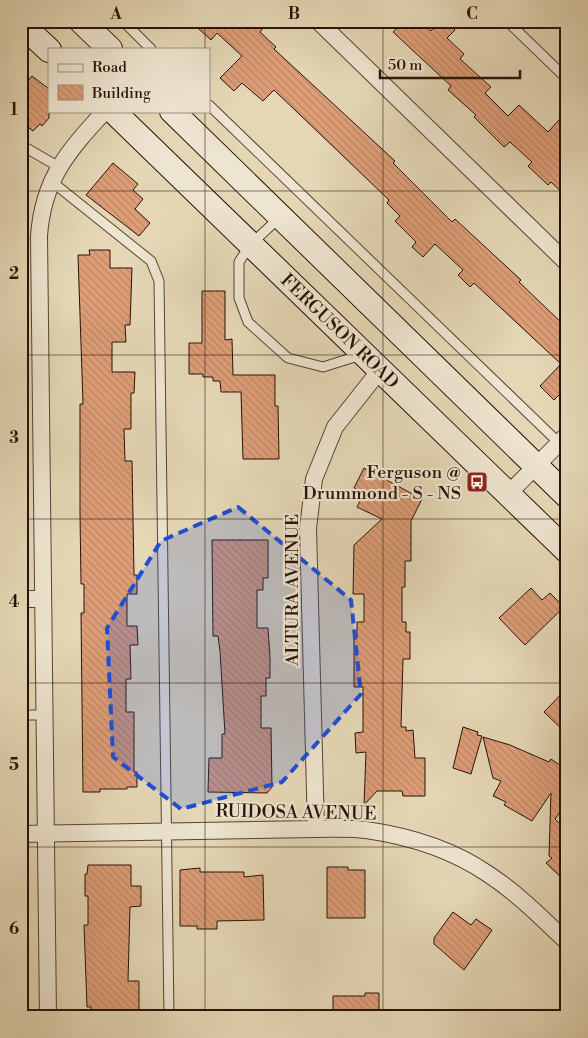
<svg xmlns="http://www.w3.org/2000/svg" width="588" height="1038" viewBox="0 0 588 1038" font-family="'Libre Bodoni',serif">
  <defs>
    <pattern id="building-back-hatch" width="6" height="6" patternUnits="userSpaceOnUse" patternTransform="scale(1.25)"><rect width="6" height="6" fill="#de9e78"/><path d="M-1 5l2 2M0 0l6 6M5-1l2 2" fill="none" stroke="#be8766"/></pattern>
  </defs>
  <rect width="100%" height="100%" fill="#e5d7b6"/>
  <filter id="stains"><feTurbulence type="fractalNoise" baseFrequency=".004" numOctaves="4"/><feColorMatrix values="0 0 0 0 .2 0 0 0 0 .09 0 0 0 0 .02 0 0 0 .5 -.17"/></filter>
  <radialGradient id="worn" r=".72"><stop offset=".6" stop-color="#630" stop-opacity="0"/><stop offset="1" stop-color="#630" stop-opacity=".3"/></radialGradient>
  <g fill="url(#building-back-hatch)" stroke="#261208">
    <path d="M190 21H255L263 28 260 32 276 47 274 49 395 161 393 163 452 222 455 219 521 280 519 282 567 328V387L554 400 540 386 561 364 474 283 470 287 458 275 463 270 435 244 423 257 412 247 416 242 395 221 400 216 387 203 389 200 274 90 263 101 242 83 234 91 220 78 242 56 217 33 211 40Z"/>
    <path d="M387 21H421L431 31 440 21H446L455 30 447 38 464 54 460 59 491 87 485 93 508 116 519 105 548 132 567 111V197L551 182 548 185 528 166 532 162 510 142 504 147 474 117 476 115 448 90 451 86 393 32 396 29Z"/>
    <path d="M32 76 49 89V118L42 126 40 124 33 131 21 122V89Z"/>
    <path d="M113 163 138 184 133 190 143 199 135 209 150 223 139 236 86 195Z"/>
    <path d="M89 250H110V268H132L130 325H125L126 342H112V372H135L134 393H131V429H124L125 461H132L134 575H137V594H127V626H137L138 645H130L131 679H126V712H134V772H137V787H127V789H100V792H83L81 613H84V584H81L80 513V404H83L78 255H90Z"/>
    <path d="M202 291H225V340L232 339 233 375H275V406H278L279 459H243L241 392H221L220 381H213V377H203V374H189V343H202Z"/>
    <path d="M364 468 422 499 411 521V561H405V587H402V622H406V632H410V659H403L401 727H406V731L413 730 415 758H425V796H403L402 791H377L364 805 366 752 356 753 355 733 363 732V687H354V638H357V622H364V594H353L354 545 382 519 357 507 364 493 354 488Z"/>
    <path d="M212 540H268V578H263V590H257V628H268L270 657V678H266V696H261V728H271L272 787 267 793 208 792 209 758H222V734H225L220 651 218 636H213Z"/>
    <path d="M531 588 542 600 550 593 564 607 525 645 499 618Z"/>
    <path d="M567 688V734L544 712Z"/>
    <path d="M463 727 478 732 477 735 482 736 471 774 453 768Z"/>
    <path d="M483 737 510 745 549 762 551 759 567 770V802L555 819 567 831V883L546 863 552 858 549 856 551 793 532 821 504 805 506 802 493 796 501 781 493 778Z"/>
    <path d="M88 865H131V886H141V906L130 907 128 981H139V1017H91V1007H87L84 925H88V896H85V874H87Z"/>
    <path d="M327 867H348V870H365V918H327Z"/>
    <path d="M200 868V872H244V877L263 875 264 920 217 921V929H197V926H180V870Z"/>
    <path d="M453 912 471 925 476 919 492 930 464 970 434 944V938Z"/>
    <path d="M365 993H379V1017H333V996H365Z"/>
  </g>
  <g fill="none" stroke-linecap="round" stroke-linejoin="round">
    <g stroke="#564334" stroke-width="11">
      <g id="lane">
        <path d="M123 21 151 49"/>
        <path d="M507 21 567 79"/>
        <path d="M209 105 559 443"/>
        <path d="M21 145 59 167"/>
        <path d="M51 181 151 261 159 281 169 1017"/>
        <path d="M279 218 250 245 239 262V298L248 322 288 358 323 367 361 355"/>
        <path d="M21 715H44"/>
      </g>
    </g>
    <g stroke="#564334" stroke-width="18">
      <g id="street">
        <path d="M318 21 567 263"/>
        <path d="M509 493 567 435"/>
        <path d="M21 599H43"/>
        <path d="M316 829 308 528 314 479 335 427 380 370"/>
        <path d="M21 834 316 829C333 829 350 828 366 830 408 836 453 850 488 874 517 893 542 918 567 942"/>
        <path d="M48 1017 39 236C43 179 68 151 105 111"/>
      </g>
    </g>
    <g stroke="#261208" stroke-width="26">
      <g id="secondary">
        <path d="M81 21 110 49"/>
        <path d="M21 24 49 50"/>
        <path d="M113 111 567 551"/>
        <path d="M172 111 567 496"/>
      </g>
    </g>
    <use href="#lane" stroke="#eee5d0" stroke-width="9"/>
    <use href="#street" stroke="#eee5d0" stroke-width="16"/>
    <use href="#secondary" stroke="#eee5d0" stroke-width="24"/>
  </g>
  <path fill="#1d4ed8" fill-opacity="0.2" stroke="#1d4ed8" stroke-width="4" stroke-dasharray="10 6" stroke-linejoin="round" d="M238 507 351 600 361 694 282 782 181 809 113 757 107 628 161 541Z"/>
  <path fill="none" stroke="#261208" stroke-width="1" stroke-opacity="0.55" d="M205 21V49M383 21V1017M205 111V1017M21 191H567M21 355H567M21 519H567M21 683H567M21 847H567"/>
  <defs>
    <g id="bus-square" transform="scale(1.125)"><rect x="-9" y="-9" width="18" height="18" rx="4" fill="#8f2418" stroke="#eee5d0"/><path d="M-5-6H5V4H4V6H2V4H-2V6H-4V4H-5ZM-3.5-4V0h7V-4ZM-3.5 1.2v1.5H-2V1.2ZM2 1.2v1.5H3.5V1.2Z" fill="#fff"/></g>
  </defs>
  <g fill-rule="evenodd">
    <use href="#bus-square" x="477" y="482"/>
  </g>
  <g text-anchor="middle" stroke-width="4.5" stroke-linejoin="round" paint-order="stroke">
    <g font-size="18" fill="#261208" stroke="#eee5d0">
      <text transform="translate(340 331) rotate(44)" y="6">FERGUSON ROAD</text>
      <text transform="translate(292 590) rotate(-90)" y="6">ALTURA AVENUE</text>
      <text transform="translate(296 812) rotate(1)" y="6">RUIDOSA AVENUE</text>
    </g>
    <g font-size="18" fill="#261208" stroke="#eee5d0" text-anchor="end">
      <text x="461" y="478">Ferguson @<tspan x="461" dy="21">Drummond - S - NS</tspan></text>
    </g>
  </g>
  <rect width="588" height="1038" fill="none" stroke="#e5d7b6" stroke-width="55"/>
  <rect x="48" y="48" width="162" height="65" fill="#eee5d0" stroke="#9e9180"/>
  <rect x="58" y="64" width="25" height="8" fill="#eee5d0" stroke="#9e9180"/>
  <text x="92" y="72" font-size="15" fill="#261208">Road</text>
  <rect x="58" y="85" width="25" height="15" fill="url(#building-back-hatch)" stroke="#9e9180"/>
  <text x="92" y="98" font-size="15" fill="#261208">Building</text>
  <path d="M380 70v8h140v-8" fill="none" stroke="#261208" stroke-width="2.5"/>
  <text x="388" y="70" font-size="15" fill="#261208" stroke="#eee5d0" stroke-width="4" paint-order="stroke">50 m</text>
  <rect x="28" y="28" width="532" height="982" fill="none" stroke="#261208" stroke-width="2"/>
  <g font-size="16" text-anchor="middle" font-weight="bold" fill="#261208">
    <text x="116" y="19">A</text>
    <text x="294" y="19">B</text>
    <text x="472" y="19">C</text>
    <text x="14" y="115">1</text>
    <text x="14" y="279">2</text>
    <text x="14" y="443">3</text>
    <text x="14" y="607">4</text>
    <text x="14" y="770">5</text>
    <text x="14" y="934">6</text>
  </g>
  <rect width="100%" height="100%" filter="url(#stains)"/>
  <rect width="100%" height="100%" fill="url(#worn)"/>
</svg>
